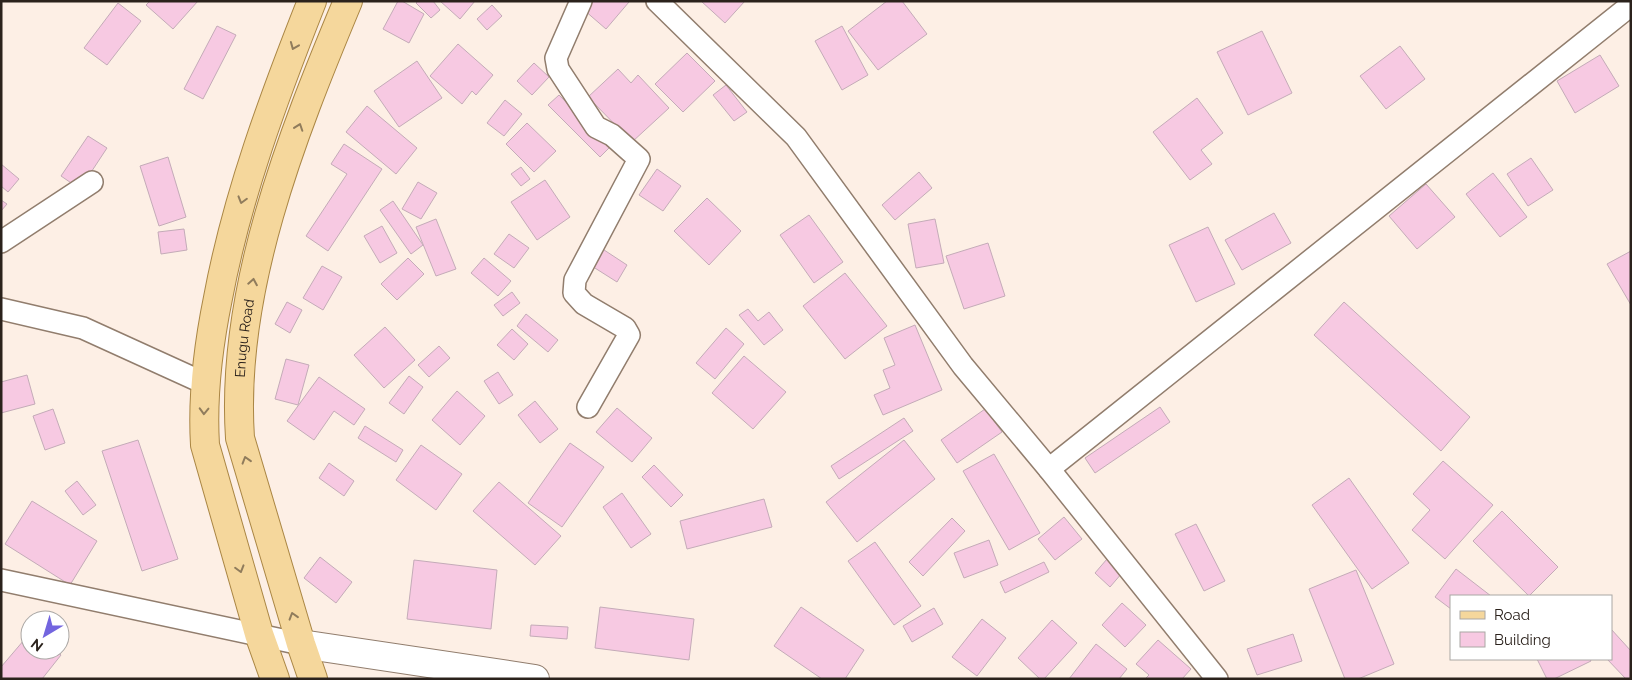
<svg xmlns="http://www.w3.org/2000/svg" width="1632" height="680" viewBox="0 0 1632 680" font-family="Raleway,sans-serif">
  <rect width="100%" height="100%" fill="#fdefe5"/>
  <g fill="#f7c9e2" stroke="#c4abb8">
    <path d="M150 1H198L173 29 146 5Z"/>
    <path d="M398 1H402L424 14 409 43 383 29Z"/>
    <path d="M418 1H433L440 10 431 18 416 3Z"/>
    <path d="M440 1H475L460 19Z"/>
    <path d="M592 1H629V2L606 29 584 10Z"/>
    <path d="M701 1H745L725 23Z"/>
    <path d="M887 1H902L927 34 878 70 848 31Z"/>
    <path d="M118 3 141 21 107 65 84 48Z"/>
    <path d="M492 5 502 16 487 30 477 19Z"/>
    <path d="M217 26 236 35 203 99 184 89Z"/>
    <path d="M842 26 868 75 842 90 815 41Z"/>
    <path d="M1262 31 1292 93 1248 115 1217 52Z"/>
    <path d="M458 44 493 75 476 95 472 91 462 104 430 76Z"/>
    <path d="M1400 46 1425 79 1386 109 1360 76Z"/>
    <path d="M687 53 715 81 683 112 655 84Z"/>
    <path d="M1600 55 1619 86 1575 113 1557 81Z"/>
    <path d="M417 61 442 98 399 127 374 91Z"/>
    <path d="M534 63 549 77 532 95 517 81Z"/>
    <path d="M618 69 631 83 638 75 669 108 632 142 588 97Z"/>
    <path d="M726 85 747 112 734 121 713 95Z"/>
    <path d="M559 95 610 147 600 157 548 105Z"/>
    <path d="M1197 98 1223 133 1201 150 1212 164 1190 180 1153 132Z"/>
    <path d="M505 100 522 114 504 136 487 123Z"/>
    <path d="M367 106 417 148 396 174 346 132Z"/>
    <path d="M527 123 556 151 534 172 506 144Z"/>
    <path d="M88 136 107 148 80 189 61 176Z"/>
    <path d="M344 144 382 169 328 251 306 236 347 174 331 164Z"/>
    <path d="M168 157 186 217 159 226 140 166Z"/>
    <path d="M1531 158 1553 190 1528 206 1507 174Z"/>
    <path d="M1 164 19 179 8 192 1 186Z"/>
    <path d="M521 167 530 179 521 186 511 174Z"/>
    <path d="M657 169 681 186 663 211 639 195Z"/>
    <path d="M919 172 932 188 895 220 882 205Z"/>
    <path d="M1493 173 1527 217 1500 237 1466 194Z"/>
    <path d="M545 180 570 217 537 240 511 202Z"/>
    <path d="M418 182 437 193 421 219 402 209Z"/>
    <path d="M1426 184 1455 217 1417 249 1389 216Z"/>
    <path d="M707 198 741 231 709 265 674 231Z"/>
    <path d="M1 200 7 204 1 211Z"/>
    <path d="M393 201 423 245 411 254 380 210Z"/>
    <path d="M1274 213 1291 243 1242 270 1225 240Z"/>
    <path d="M809 215 843 262 814 283 780 235Z"/>
    <path d="M436 219 456 269 436 276 416 227Z"/>
    <path d="M935 219 944 263 916 268 908 224Z"/>
    <path d="M382 226 397 253 380 263 364 236Z"/>
    <path d="M1208 227 1235 284 1196 302 1169 245Z"/>
    <path d="M184 229 187 250 161 254 158 232Z"/>
    <path d="M509 234 529 248 514 268 494 254Z"/>
    <path d="M988 243 1005 296 964 309 946 256Z"/>
    <path d="M598 246 627 265 617 282 587 263Z"/>
    <path d="M1631 251V305L1607 264Z"/>
    <path d="M408 258 424 274 397 300 381 284Z"/>
    <path d="M484 258 511 281 498 296 471 273Z"/>
    <path d="M322 266 342 277 323 310 303 298Z"/>
    <path d="M845 273 887 326 845 359 803 306Z"/>
    <path d="M512 292 520 303 503 316 494 305Z"/>
    <path d="M287 302 302 310 290 333 275 324Z"/>
    <path d="M1344 302 1470 417 1441 451 1314 335Z"/>
    <path d="M748 309 758 321 769 312 783 330 764 345 739 315Z"/>
    <path d="M526 314 558 340 548 352 517 326Z"/>
    <path d="M915 325 942 390 883 415 874 395 890 388 883 370 895 365 884 338Z"/>
    <path d="M385 327 415 360 384 388 354 355Z"/>
    <path d="M726 328 744 344 715 379 696 363Z"/>
    <path d="M512 329 528 344 514 360 497 345Z"/>
    <path d="M439 346 450 358 429 377 418 365Z"/>
    <path d="M744 356 786 392 753 429 712 393Z"/>
    <path d="M286 359 309 365 298 405 275 399Z"/>
    <path d="M498 372 513 395 499 404 484 381Z"/>
    <path d="M27 375 35 404 1 413V382Z"/>
    <path d="M409 376 423 387 404 414 389 403Z"/>
    <path d="M319 377 365 409 354 425 334 411 314 440 287 421Z"/>
    <path d="M457 391 485 416 460 445 432 420Z"/>
    <path d="M535 401 558 429 540 443 518 415Z"/>
    <path d="M1160 407 1170 422 1095 473 1085 458Z"/>
    <path d="M617 408 652 438 632 462 596 432Z"/>
    <path d="M53 409 65 443 45 450 33 416Z"/>
    <path d="M985 409 1002 432 957 463 941 440Z"/>
    <path d="M904 418 913 431 839 479 831 466Z"/>
    <path d="M365 426 403 450 396 462 358 438Z"/>
    <path d="M138 440 178 559 142 571 102 451Z"/>
    <path d="M904 440 935 479 857 542 826 502Z"/>
    <path d="M570 443 604 467 562 527 528 503Z"/>
    <path d="M421 445 462 474 436 510 396 480Z"/>
    <path d="M994 454 1040 533 1009 550 963 471Z"/>
    <path d="M1443 461 1493 505 1445 559 1412 530 1430 510 1413 494Z"/>
    <path d="M329 463 354 481 344 496 319 478Z"/>
    <path d="M654 465 683 495 671 507 642 477Z"/>
    <path d="M1349 478 1409 563 1372 589 1312 505Z"/>
    <path d="M77 481 96 505 83 515 65 491Z"/>
    <path d="M499 482 561 536 535 565 473 511Z"/>
    <path d="M622 493 651 534 631 548 603 507Z"/>
    <path d="M764 499 772 527 687 549 680 521Z"/>
    <path d="M32 501 97 541 70 585 5 544Z"/>
    <path d="M1502 511 1558 567 1529 596 1473 541Z"/>
    <path d="M1064 517 1082 539 1055 560 1038 539Z"/>
    <path d="M952 518 965 531 923 576 909 562Z"/>
    <path d="M1196 524 1225 581 1204 591 1175 534Z"/>
    <path d="M989 540 998 565 964 578 954 553Z"/>
    <path d="M875 542 921 606 894 625 848 561Z"/>
    <path d="M320 557 352 582 336 603 304 578Z"/>
    <path d="M1107 559 1122 573 1110 587 1095 573Z"/>
    <path d="M414 560 497 570 491 629 407 619Z"/>
    <path d="M1044 562 1049 572 1005 593 1000 582Z"/>
    <path d="M1456 569 1491 596H1451V609L1435 597Z"/>
    <path d="M1356 570 1394 664 1358 679H1345L1309 589Z"/>
    <path d="M1122 603 1146 625 1125 647 1102 625Z"/>
    <path d="M600 607 694 619 689 660 595 648Z"/>
    <path d="M801 607 864 650 845 679H822L774 646Z"/>
    <path d="M934 608 943 624 912 642 903 626Z"/>
    <path d="M982 619 1006 638 977 676 952 657Z"/>
    <path d="M1052 620 1077 643 1044 679H1040L1018 658Z"/>
    <path d="M531 625 568 627 567 639 530 636Z"/>
    <path d="M1611 629 1631 651 1630 679H1626L1607 659H1611Z"/>
    <path d="M30 633V650H55L61 655 42 679H1V667Z"/>
    <path d="M1293 634 1302 661 1257 675 1247 649Z"/>
    <path d="M1158 640 1191 669 1182 679H1145L1149 675 1136 664Z"/>
    <path d="M1096 644 1127 669 1119 679H1069Z"/>
    <path d="M1537 659H1590L1591 661 1554 679H1547Z"/>
  </g>
  <g fill="none" stroke-linecap="round" stroke-linejoin="round">
    <g stroke="#917d6d" stroke-width="24">
      <g id="street">
        <path d="M581 1 556 58 558 69 596 127 612 135 639 159 575 280 574 293 584 304 625 328 629 335 588 407"/>
        <path d="M657 1 796 137 963 366 1049 469 1217 679"/>
        <path d="M1 242 92 182"/>
        <path d="M1 309 83 328 206 384"/>
        <path d="M1049 469 1631 5"/>
        <path d="M1 580 301 644"/>
      </g>
    </g>
    <g stroke="#917d6d" stroke-width="30">
      <path id="secondary" d="M301 644 535 679"/>
    </g>
    <g stroke="#aa8644" stroke-width="30">
      <g id="primary">
        <path d="M275 679 259 634 205 445C202 395 208 347 218 298 237 196 274 97 312 1"/>
        <path id="s1" d="M313 679 301 644 240 438C230 291 292 135 348 1"/>
      </g>
    </g>
    <use href="#street" stroke="#fff" stroke-width="21"/>
    <use href="#secondary" stroke="#fff" stroke-width="28"/>
    <use href="#primary" stroke="#f5d79c" stroke-width="28"/>
  </g>
  <defs><path id="oneway-chevron" d="M-2-3.5L2.5 0L-2 3.5" fill="none" stroke-width="1.6" stroke-linecap="round" stroke-linejoin="round" transform="scale(1.25)"/></defs>
  <g stroke="#907c5c">
    <use href="#oneway-chevron" transform="translate(294 46) rotate(112)"/>
    <use href="#oneway-chevron" transform="translate(299 127) rotate(-71)"/>
    <use href="#oneway-chevron" transform="translate(242 200) rotate(106)"/>
    <use href="#oneway-chevron" transform="translate(253 282) rotate(-80)"/>
    <use href="#oneway-chevron" transform="translate(204 411) rotate(92)"/>
    <use href="#oneway-chevron" transform="translate(246 460) rotate(-107)"/>
    <use href="#oneway-chevron" transform="translate(240 569) rotate(74)"/>
    <use href="#oneway-chevron" transform="translate(293 616) rotate(-107)"/>
  </g>
  <g text-anchor="middle" stroke-width="4" stroke-linejoin="round" paint-order="stroke">
    <g font-size="14" fill="#2b221c" stroke="#fff">
      <text dy="5" stroke="none"><textPath href="#s1" startOffset="352">Enugu Road</textPath></text>
    </g>
  </g>
  <rect width="1632" height="680" fill="none" stroke="#2b221c" stroke-width="5"/>
  <rect x="1450" y="595" width="162" height="65" fill="#ffffff" stroke="#aaa7a4"/>
  <rect x="1460" y="611" width="25" height="8" fill="#f5d79c" stroke="#aaa7a4"/>
  <text x="1494" y="620" font-size="15" fill="#2b221c">Road</text>
  <rect x="1460" y="632" width="25" height="15" fill="#f7c9e2" stroke="#aaa7a4"/>
  <text x="1494" y="645" font-size="15" fill="#2b221c">Building</text>
  <g transform="translate(45 635) rotate(218)"><circle r="24" fill="#ffffff" stroke="#aaa7a4"/>
  <path d="M0-4L9 19L0 12L-9 19Z" fill="#7365df"/>
  <text y="-8" font-size="14" font-weight="bold" text-anchor="middle" fill="#2b221c">N</text>
  </g>
</svg>
